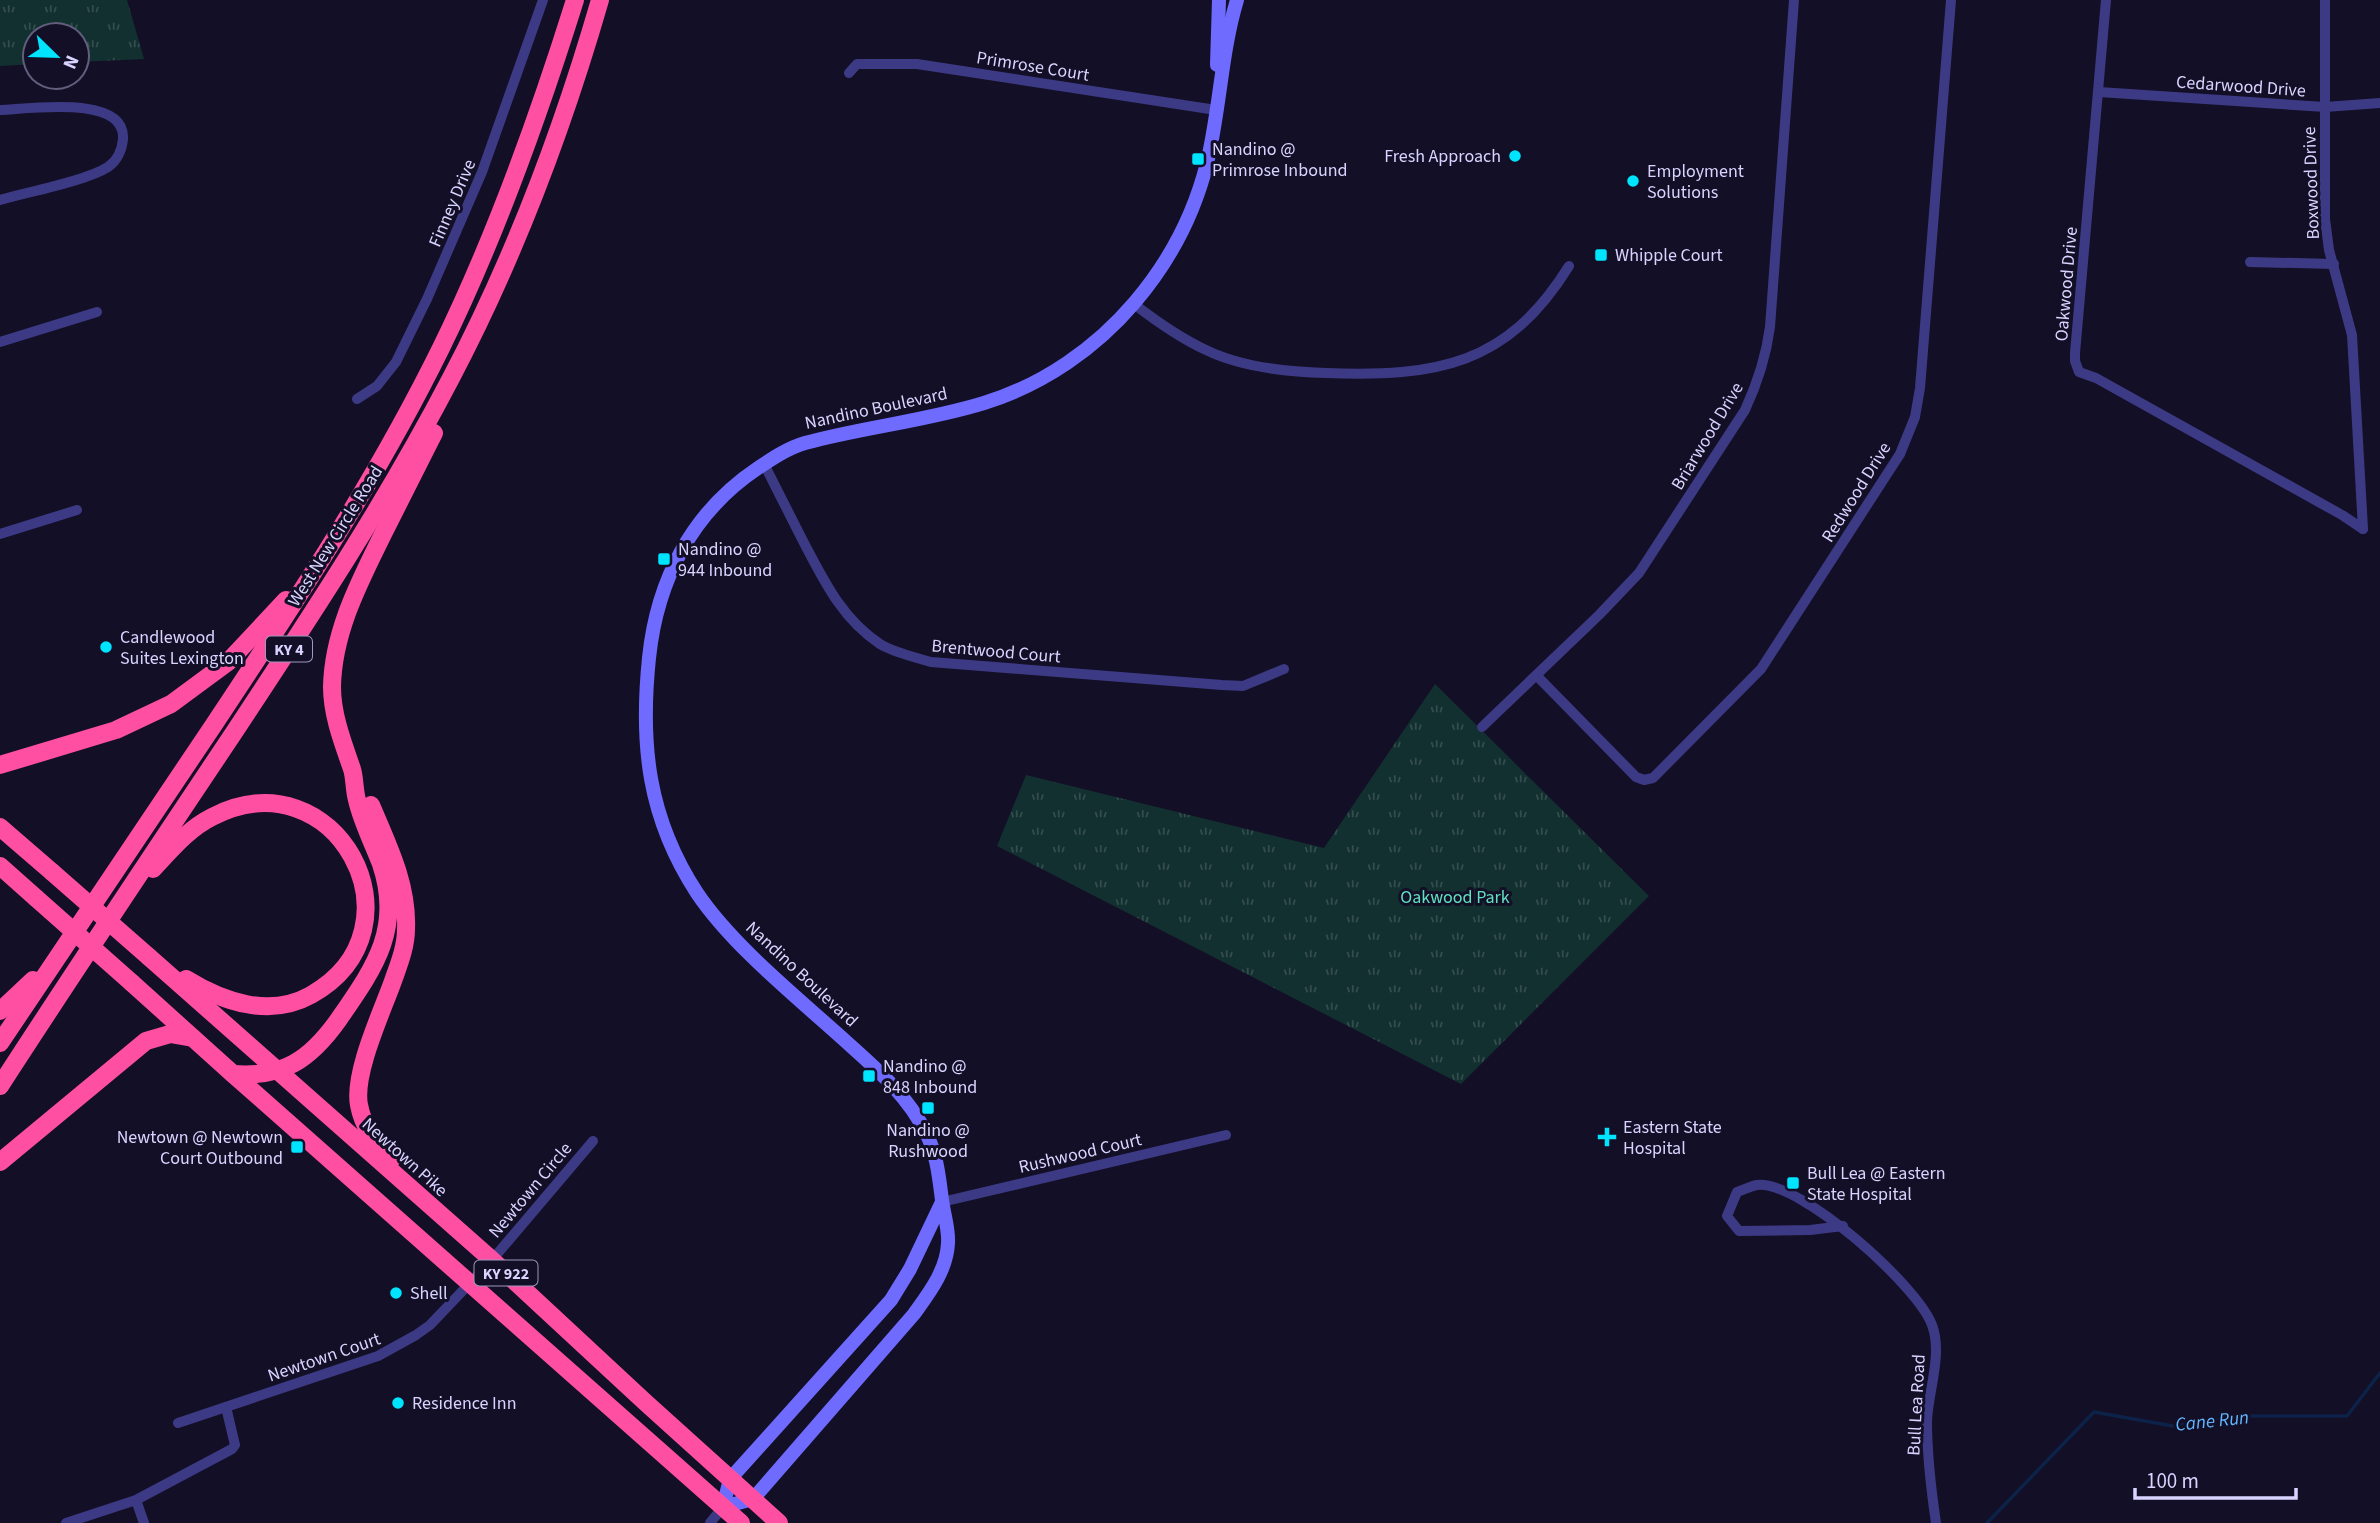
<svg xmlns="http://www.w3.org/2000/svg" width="2380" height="1523" viewBox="0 0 2380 1523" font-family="'Source Sans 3',sans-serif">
  <defs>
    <pattern id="park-tufts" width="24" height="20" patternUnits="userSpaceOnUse" patternTransform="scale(1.75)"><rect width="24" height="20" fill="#12302f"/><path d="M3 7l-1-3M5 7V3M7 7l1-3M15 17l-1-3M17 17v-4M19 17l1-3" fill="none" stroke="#344d4e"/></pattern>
  </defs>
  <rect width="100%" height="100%" fill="#130f26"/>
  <g fill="url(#park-tufts)">
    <path d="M0 0H127L144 59 77 62V35H35V64L0 66Z"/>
    <path d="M1435 684 1649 896 1461 1084 997 846 1026 775 1324 848Z"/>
  </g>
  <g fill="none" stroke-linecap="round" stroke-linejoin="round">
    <path stroke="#0c2248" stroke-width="3.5" d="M1987 1523 2094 1412 2173 1426 2241 1416H2347L2380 1373"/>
    <g stroke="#3d3a85" stroke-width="10">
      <path d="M2106 0 2075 353V361L2079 372 2096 378 2342 515 2363 529"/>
      <path d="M2325 0V219L2329 250 2352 335 2363 529"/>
      <path d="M849 73 857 64H917L1216 110"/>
      <path d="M2099 92 2325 107 2380 103"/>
      <path d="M0 110C28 109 126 94 123 139 122 150 117 161 108 167 86 181 27 192 0 200"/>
      <path d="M2250 262 2334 264"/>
      <path d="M1134 304C1156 321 1180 338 1206 350 1241 367 1287 372 1326 373 1436 377 1507 366 1569 266"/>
      <path d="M0 342 97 312"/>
      <path d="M357 399 377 386 396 362 427 299 482 172 543 0"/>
      <path d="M764 464C777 490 790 515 803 541 824 581 842 619 880 644 895 653 914 657 931 662L1222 685 1243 686 1284 669"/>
      <path d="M0 534 77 510"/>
      <path d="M1537 676 1636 777 1644 780 1653 778 1761 669 1900 454 1915 417 1920 388 1951 0"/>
      <path d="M1482 727 1599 615 1639 573 1745 410C1758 382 1766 357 1770 327L1794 0"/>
      <path d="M942 1202 1226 1135"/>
      <path d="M1843 1226 1810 1230 1739 1231 1727 1216 1737 1192C1743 1190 1751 1186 1757 1185 1800 1180 1918 1286 1932 1325 1943 1354 1928 1392 1927 1421 1927 1456 1931 1489 1936 1523"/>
      <path d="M178 1423 378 1356 416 1335 430 1325 492 1260 593 1141"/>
      <path d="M136 1500 144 1523"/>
      <path d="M66 1523 136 1500 232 1449 235 1445 226 1407"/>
      <path d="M710 1523 723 1507"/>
    </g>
    <g stroke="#6f6bff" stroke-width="14">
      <path d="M1217 65 1219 0"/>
      <path d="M942 1202 910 1269 891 1300 730 1479 723 1507 753 1499 914 1314C929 1293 947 1270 948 1243 949 1229 944 1215 942 1200 939 1177 937 1154 926 1133 909 1098 880 1072 852 1047 803 1002 734 948 697 893 648 818 640 745 649 658 657 580 692 512 758 468 773 458 788 448 805 443 864 427 926 421 984 403 1043 385 1096 348 1135 302 1169 262 1194 215 1207 163 1220 110 1221 53 1237 0"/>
    </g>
    <g stroke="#ff4fa3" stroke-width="18">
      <path d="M0 765 116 730 171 704 228 662 286 600"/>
      <path d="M371 805C388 845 408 885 406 929 406 947 399 964 393 981 382 1012 353 1073 359 1105 363 1127 376 1144 391 1160"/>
      <path d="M0 827 52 872"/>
      <path d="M0 866 36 898"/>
      <path d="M153 869C171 850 188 829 212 817 335 753 430 928 311 995 270 1018 223 1002 186 979"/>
      <path d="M149 957 492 1260 645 1402 779 1523"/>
      <path d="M132 983 233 1074 741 1523"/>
      <path d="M0 1011 33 980"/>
      <path d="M0 1043C72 937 143 830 215 723 296 601 376 480 441 348 496 236 538 118 575 0"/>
      <path d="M233 1074C283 1078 310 1060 339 1019 374 968 403 929 381 864 373 843 362 822 357 800 354 789 355 779 352 769 343 743 332 715 332 687 333 631 360 581 384 532 401 499 417 466 434 433"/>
      <path d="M0 1086C77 967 156 849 235 731 311 616 387 501 451 378 513 260 563 128 600 0"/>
      <path d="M0 1162 146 1041 170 1034 193 1038"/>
    </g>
    <g stroke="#ff4fa3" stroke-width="18">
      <path d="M52 872 149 957"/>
      <path d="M36 898 132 983"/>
    </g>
  </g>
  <g fill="#00e5ff" stroke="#130f26" stroke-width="2.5">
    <circle cx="1515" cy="156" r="7"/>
    <rect x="1191" y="152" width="14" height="14" rx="3.5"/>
    <circle cx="1633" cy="181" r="7"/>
    <rect x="1594" y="248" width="14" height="14" rx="3.5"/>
    <rect x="657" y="552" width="14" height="14" rx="3.5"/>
    <circle cx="106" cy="647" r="7"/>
    <rect x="862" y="1069" width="14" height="14" rx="3.5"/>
    <rect x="921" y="1101" width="14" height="14" rx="3.5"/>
    <path d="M1603.5 1126.5h7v7h7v7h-7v7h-7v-7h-7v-7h7z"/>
    <rect x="290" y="1140" width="14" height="14" rx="3.5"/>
    <rect x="1786" y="1176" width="14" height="14" rx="3.5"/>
    <circle cx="396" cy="1293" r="7"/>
    <circle cx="398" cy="1403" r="7"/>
  </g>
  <g text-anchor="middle" stroke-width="6" stroke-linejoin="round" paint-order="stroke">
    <g fill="#130f26" stroke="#9e99be" stroke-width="2">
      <rect x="266" y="636.5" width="46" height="25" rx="5"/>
      <rect x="474.5" y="1260.5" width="63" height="25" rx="5"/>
    </g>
    <g font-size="16" font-weight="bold" fill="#d9d4ff">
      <text x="289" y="655">KY 4</text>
      <text x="506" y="1279">KY 922</text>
    </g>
    <g font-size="18" fill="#d9d4ff" stroke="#130f26">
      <text transform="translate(1033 66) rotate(9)" y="6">Primrose Court</text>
      <text transform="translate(2241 86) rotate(4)" y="6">Cedarwood Drive</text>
      <text transform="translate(2311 183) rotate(-92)" y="6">Boxwood Drive</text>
      <text transform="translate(452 203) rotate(-67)" y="6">Finney Drive</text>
      <text transform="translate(2066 284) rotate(-85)" y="6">Oakwood Drive</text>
      <text transform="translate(876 408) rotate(-12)" y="6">Nandino Boulevard</text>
      <text transform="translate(1707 436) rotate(-59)" y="6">Briarwood Drive</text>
      <text transform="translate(1856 492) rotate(-58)" y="6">Redwood Drive</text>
      <text transform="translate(335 536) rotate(-58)" y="6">West New Circle Road</text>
      <text transform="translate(996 651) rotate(5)" y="6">Brentwood Court</text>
      <text transform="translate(802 974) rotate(43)" y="6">Nandino Boulevard</text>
      <text transform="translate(1080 1153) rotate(-13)" y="6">Rushwood Court</text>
      <text transform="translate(405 1157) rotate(42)" y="6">Newtown Pike</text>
      <text transform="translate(530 1190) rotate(-50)" y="6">Newtown Circle</text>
      <text transform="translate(324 1357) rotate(-19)" y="6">Newtown Court</text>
      <text transform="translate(1916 1405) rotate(-87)" y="6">Bull Lea Road</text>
    </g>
    <g font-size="18" fill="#d9d4ff" stroke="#130f26" text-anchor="start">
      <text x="1212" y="155">Nandino @<tspan x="1212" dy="21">Primrose Inbound</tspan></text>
      <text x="1501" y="162" text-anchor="end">Fresh Approach</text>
      <text x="1647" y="177">Employment<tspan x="1647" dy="21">Solutions</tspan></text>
      <text x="1615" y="261">Whipple Court</text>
      <text x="678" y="555">Nandino @<tspan x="678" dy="21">944 Inbound</tspan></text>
      <text x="120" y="643">Candlewood<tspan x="120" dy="21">Suites Lexington</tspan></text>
      <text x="883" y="1072">Nandino @<tspan x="883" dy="21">848 Inbound</tspan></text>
      <text x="1623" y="1133">Eastern State<tspan x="1623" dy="21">Hospital</tspan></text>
      <text x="928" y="1136" text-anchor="middle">Nandino @<tspan x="928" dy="21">Rushwood</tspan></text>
      <text x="283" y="1143" text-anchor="end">Newtown @ Newtown<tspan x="283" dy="21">Court Outbound</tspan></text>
      <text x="1807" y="1179">Bull Lea @ Eastern<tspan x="1807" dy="21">State Hospital</tspan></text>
      <text x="410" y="1299">Shell</text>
      <text x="412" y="1409">Residence Inn</text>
    </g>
    <g font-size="18" fill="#5fe0c0" stroke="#130f26">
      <text x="1455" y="903">Oakwood Park</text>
    </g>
    <g font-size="19" font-style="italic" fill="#62b6ff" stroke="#130f26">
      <text transform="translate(2212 1420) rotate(-6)" y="7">Cane Run</text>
    </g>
  </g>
  <g transform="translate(56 56) rotate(113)"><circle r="33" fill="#130f26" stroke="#625e7d" stroke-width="2"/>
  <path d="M0-5L12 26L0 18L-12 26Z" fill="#00e5ff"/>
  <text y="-10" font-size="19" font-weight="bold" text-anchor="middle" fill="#d9d4ff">N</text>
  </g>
  <path d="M2135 1488v10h161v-10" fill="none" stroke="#d9d4ff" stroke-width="3.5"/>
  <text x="2146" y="1488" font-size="21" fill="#d9d4ff" stroke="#130f26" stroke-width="5" paint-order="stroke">100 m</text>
</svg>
